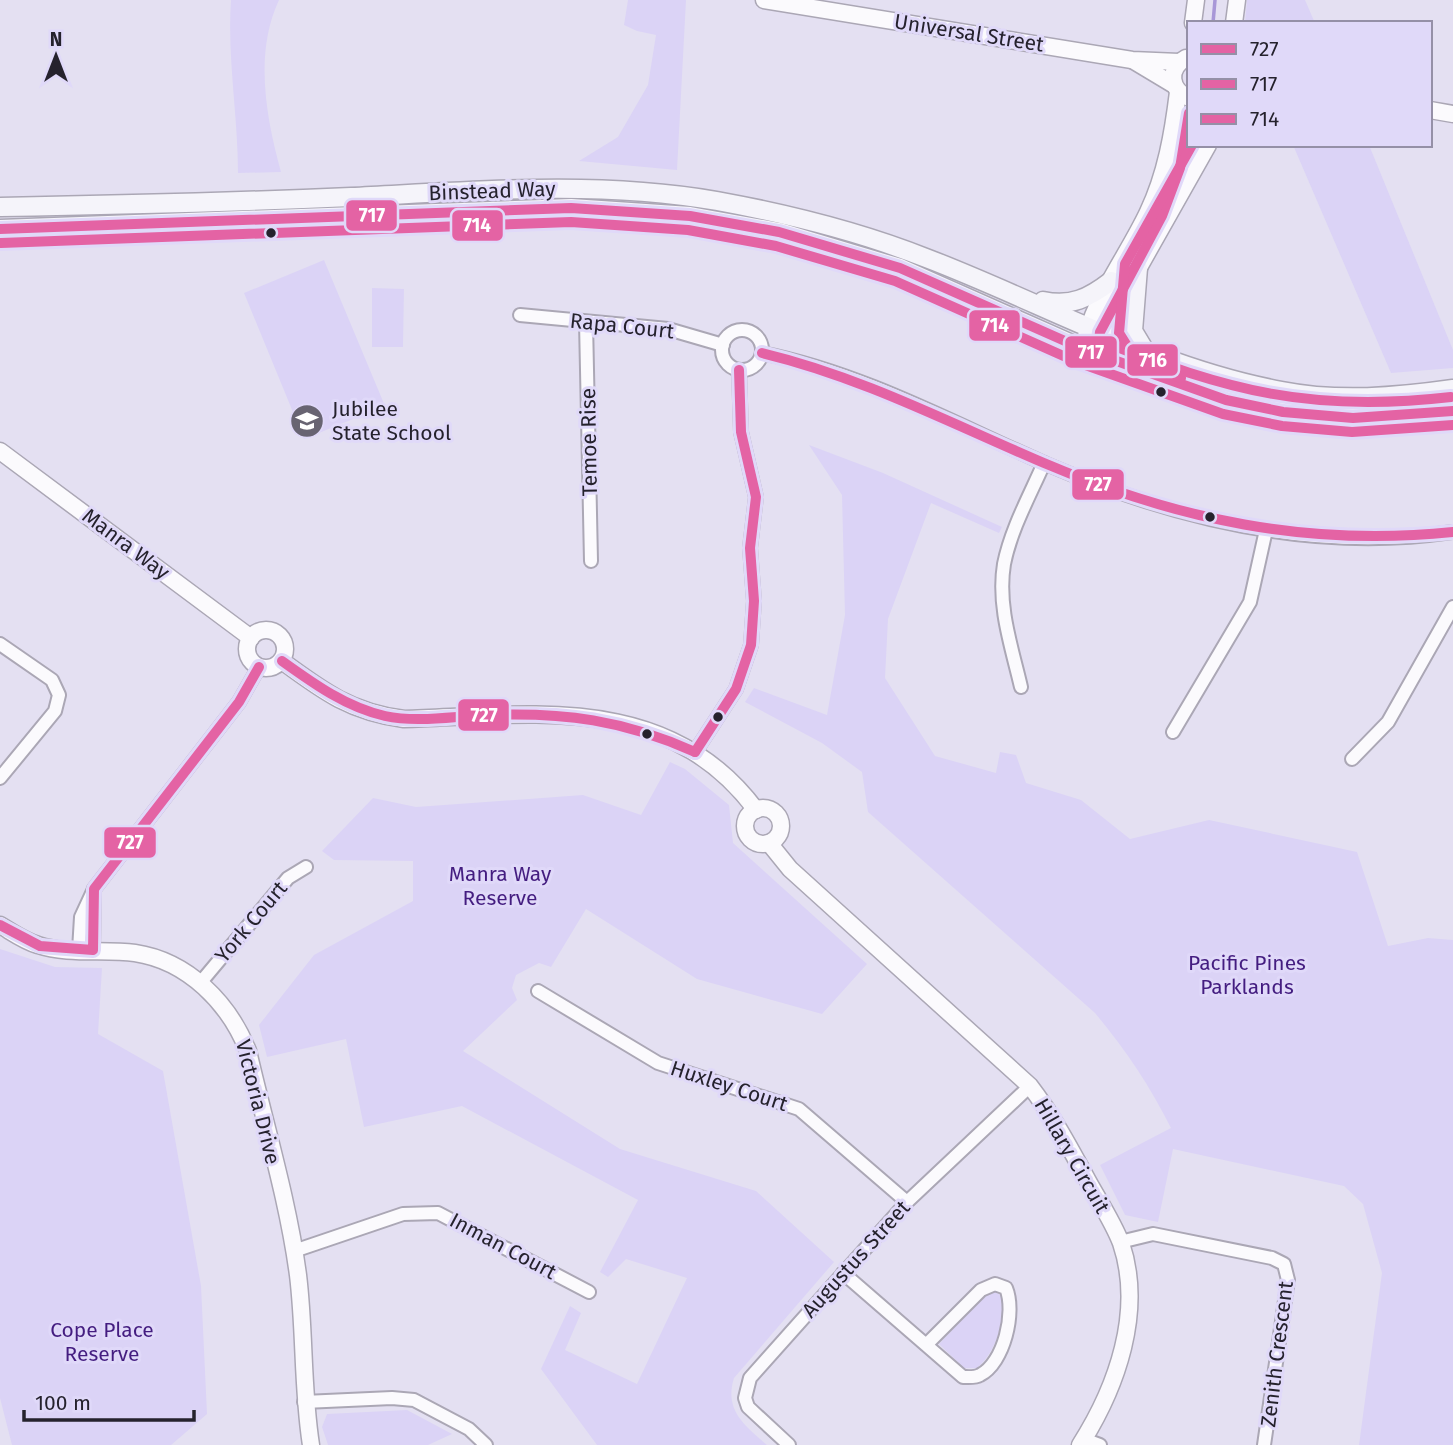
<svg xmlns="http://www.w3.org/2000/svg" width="1453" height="1445" viewBox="0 0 1453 1445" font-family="'Fira Sans',sans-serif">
  <rect width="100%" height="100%" fill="#e4e0f2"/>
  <g fill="#dbd3f6">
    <path d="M231 0H279C254 53 266 117 281 172L238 173C238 115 227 58 231 0Z"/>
    <path d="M628 0H686L677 170 579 161 618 137 648 85 656 35 637 31 624 25Z"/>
    <path d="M1247 0H1305L1315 23H1245Z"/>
    <path d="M1293 145H1369L1453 350V368L1391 373Z"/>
    <path d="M324 260 385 406 304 439 244 293Z"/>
    <path d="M372 288 404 289 403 347H372Z"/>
    <path d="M809 445 883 473 1002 527 999 533 931 503 888 619 885 678 935 756 996 773 1000 752 1016 755 1026 783 1081 800 1130 839 1209 820 1357 852 1388 946 1428 938 1453 940V1445H1359L1382 1273 1363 1204 1344 1186 1173 1149 1158 1222 1125 1215 1100 1165 1171 1128C1150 1086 1125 1049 1095 1013L868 812 862 772 822 743 745 702 754 688 827 715 845 615 842 495Z"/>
    <path d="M670 762 685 769 729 805 733 843 867 964 822 1014 697 979 586 909 551 967 539 963 516 975 512 988 517 1000 463 1051 620 1149 756 1191 834 1262 734 1378C724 1410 744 1425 767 1445H597L541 1369 570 1306 581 1313 565 1350 637 1384 687 1278 626 1259 608 1277 600 1272 638 1200 462 1106 364 1127 346 1039 267 1057 259 1025 314 955 413 901V861L334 860 322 851 373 798 416 807 583 795 641 815Z"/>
    <path d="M0 949 55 967 102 968 98 1034 163 1071 201 1286 207 1414 171 1445H12L0 1398Z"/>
    <path d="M994 1291 1004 1298C1002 1325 998 1349 977 1368H964L939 1344 982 1298Z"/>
    <path d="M407 1410 452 1434 428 1445H328L322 1427 327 1414Z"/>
  </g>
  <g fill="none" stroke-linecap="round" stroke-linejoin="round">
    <path stroke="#a897d7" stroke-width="3.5" d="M1213 23 1215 0"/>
    <g stroke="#aba7b5" stroke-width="16">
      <g id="minor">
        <path d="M520 315 668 329 723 345"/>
        <path d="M586 322 591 561"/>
        <circle cx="742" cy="350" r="20"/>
        <path d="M762 353C862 373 951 422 1044 463 1171 518 1314 553 1453 532"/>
        <path d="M0 644 52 680 59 695 55 711 0 778"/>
        <path d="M1021 687C1012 648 997 606 1004 564 1011 529 1030 495 1044 463"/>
        <path d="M1173 732 1250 602 1266 530"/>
        <path d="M695 752 736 689 751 645 754 601 750 548 756 497 741 432 739 370"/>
        <path d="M1352 759 1388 722 1453 607"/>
        <path d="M79 950 81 917 94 889 239 702 259 667"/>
        <path d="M93 950 94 889"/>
        <path d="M201 982 288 878 306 867"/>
        <path d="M538 991 658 1063 799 1109 907 1202"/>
        <path d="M1120 1242 1153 1234 1272 1258 1284 1264 1288 1280 1264 1445"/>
        <path d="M294 1251 403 1214 438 1213 589 1292"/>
        <path d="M843 1273 963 1377C968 1377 975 1378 980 1375 1004 1363 1016 1312 1006 1288L995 1284 981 1290 926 1345"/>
        <path d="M304 1402 392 1398 414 1400 469 1429 486 1445"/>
        <path d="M1084 1439 1100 1445"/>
        <path d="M789 1445 748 1407 745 1398 750 1378 907 1202 1030 1086"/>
      </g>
    </g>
    <g stroke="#aba7b5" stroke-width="19">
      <g id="tertiary">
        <path d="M764 0 1132 60 1179 62"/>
        <path d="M1193 23 1196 0"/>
        <path d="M1234 23 1237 0"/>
        <path d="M1186 58C1167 69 1170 90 1189 98"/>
        <path d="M1134 61 1174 85"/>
        <path d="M1430 110 1453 114"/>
        <path d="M1091 341 1124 294 1208 145"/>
        <path d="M1083 349C1092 300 1127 257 1148 212 1166 174 1173 133 1178 92"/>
        <path d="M0 451 251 638"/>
        <circle cx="266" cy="649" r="19"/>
        <path d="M282 661C324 692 351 712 404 719 534 715 668 692 756 810"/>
        <circle cx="763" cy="826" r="18"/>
        <path d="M769 843 790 869 1030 1086C1053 1116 1070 1148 1088 1181 1099 1201 1113 1222 1121 1243 1144 1311 1117 1387 1080 1445"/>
        <path d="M0 925C12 932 24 941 38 945 68 955 104 949 135 953 188 961 229 1003 248 1051 265 1125 288 1200 298 1275 305 1332 302 1388 311 1445"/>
      </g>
    </g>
    <g stroke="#aba7b5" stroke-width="21">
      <g id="secondary">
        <path d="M0 207C117 205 234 202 351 197 473 191 596 180 717 201 788 214 858 231 926 258 1044 303 1156 368 1282 391 1338 402 1397 397 1453 389"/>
        <path d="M0 229 571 208 690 216 779 232 900 268 1083 349 1226 400 1283 412 1353 418 1453 411"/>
        <path d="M1138 268 1133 331 1145 351"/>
        <path d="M1043 301C1071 307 1089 298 1111 281"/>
      </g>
    </g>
    <use href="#minor" stroke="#fbfafd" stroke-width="12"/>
    <use href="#tertiary" stroke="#fbfafd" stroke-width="16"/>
    <use href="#secondary" stroke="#f5f4fa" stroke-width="18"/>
    <g stroke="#e0d9f9" stroke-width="16">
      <g id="bus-1">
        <path d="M762 353C862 377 950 423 1044 463 1178 520 1308 547 1453 532"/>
        <path d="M282 661C314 684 346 707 385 716 418 723 454 716 487 715 564 712 624 720 695 752"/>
        <path d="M695 752 736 689 751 645 754 601 750 548 756 497 741 432 739 370"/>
        <path d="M0 925 40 946 93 950 94 889 239 702 259 667"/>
      </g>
    </g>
    <g stroke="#e0d9f9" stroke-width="16">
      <path id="bus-2" d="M0 229 571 208 690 216 779 232 900 268 1083 349 1226 400 1283 412 1353 418 1453 411"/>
    </g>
    <g stroke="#e0d9f9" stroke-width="16">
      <path id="bus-3" d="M1 243 571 222 688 230 776 246 895 281 1077 362 1223 414 1282 426 1352 432 1453 425"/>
    </g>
    <g stroke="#e0d9f9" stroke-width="16">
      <g id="bus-4">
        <path d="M1189 113 1180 168 1162 216 1100 332 1099 340C1229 391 1310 413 1451 397"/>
        <path d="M1181 378 1137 362 1119 333 1125 264 1192 145"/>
      </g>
    </g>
    <use href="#bus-1" stroke="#e463a4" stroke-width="10"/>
    <use href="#bus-2" stroke="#e463a4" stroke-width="10"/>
    <use href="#bus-3" stroke="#e463a4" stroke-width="10"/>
    <use href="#bus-4" stroke="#e463a4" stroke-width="10"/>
  </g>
  <defs>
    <g id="school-disc" transform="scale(1.75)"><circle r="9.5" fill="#686472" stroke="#e0d9f9"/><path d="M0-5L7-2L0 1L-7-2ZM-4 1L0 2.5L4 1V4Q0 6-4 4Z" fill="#fff"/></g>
  </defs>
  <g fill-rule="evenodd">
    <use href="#school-disc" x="307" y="421"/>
  </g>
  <g fill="#25222d" stroke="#e0d9f9" stroke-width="2.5">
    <circle cx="271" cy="233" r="6"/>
    <circle cx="1161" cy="392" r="6"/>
    <circle cx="1210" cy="517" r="6"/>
    <circle cx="718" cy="717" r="6"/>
    <circle cx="647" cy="734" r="6"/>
  </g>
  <g text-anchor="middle" stroke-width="6" stroke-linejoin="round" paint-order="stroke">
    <g font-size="21" fill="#25222d" stroke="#e0d9f9">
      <text transform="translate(969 33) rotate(9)" y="7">Universal Street</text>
      <text transform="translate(492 191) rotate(-2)" y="7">Binstead Way</text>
      <text transform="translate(622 326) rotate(6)" y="7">Rapa Court</text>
      <text transform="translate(589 442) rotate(-91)" y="7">Temoe Rise</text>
      <text transform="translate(126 544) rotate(37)" y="7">Manra Way</text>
      <text transform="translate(251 922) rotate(-50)" y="7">York Court</text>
      <text transform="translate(729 1086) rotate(18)" y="7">Huxley Court</text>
      <text transform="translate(258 1102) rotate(76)" y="7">Victoria Drive</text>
      <text transform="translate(1072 1156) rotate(60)" y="7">Hillary Circuit</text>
      <text transform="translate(503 1246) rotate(28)" y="7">Inman Court</text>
      <text transform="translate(856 1259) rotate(-48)" y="7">Augustus Street</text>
      <text transform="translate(1277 1354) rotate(-83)" y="7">Zenith Crescent</text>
    </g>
    <g font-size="21" fill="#25222d" stroke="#e0d9f9" text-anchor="start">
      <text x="332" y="416">Jubilee<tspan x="332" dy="24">State School</tspan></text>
    </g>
    <g font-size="21" fill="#441d80" stroke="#e0d9f9">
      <text x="500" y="881">Manra Way<tspan x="500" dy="24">Reserve</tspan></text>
      <text x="1247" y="970">Pacific Pines<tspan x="1247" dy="24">Parklands</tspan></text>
      <text x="102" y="1337">Cope Place<tspan x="102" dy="24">Reserve</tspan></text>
    </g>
  </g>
  <g stroke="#e0d9f9" stroke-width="2.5">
    <rect x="345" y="199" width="53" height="33" rx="7" fill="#e463a4"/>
    <rect x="451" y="209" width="53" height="33" rx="7" fill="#e463a4"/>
    <rect x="968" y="309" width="53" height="33" rx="7" fill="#e463a4"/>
    <rect x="1064" y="335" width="54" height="34" rx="7" fill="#e463a4"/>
    <rect x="1126" y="343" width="53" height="34" rx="7" fill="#e463a4"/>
    <rect x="1071" y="468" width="54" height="33" rx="7" fill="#e463a4"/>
    <rect x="457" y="698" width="53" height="34" rx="7" fill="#e463a4"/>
    <rect x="103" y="826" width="54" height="33" rx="7" fill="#e463a4"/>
  </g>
  <g font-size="19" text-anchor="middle" font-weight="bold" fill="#fff">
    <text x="372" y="222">717</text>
    <text x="477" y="232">714</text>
    <text x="995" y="332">714</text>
    <text x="1091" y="359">717</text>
    <text x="1153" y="367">716</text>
    <text x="1098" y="491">727</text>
    <text x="484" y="722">727</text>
    <text x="130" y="849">727</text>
  </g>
  <rect x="1187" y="21" width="245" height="126" fill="#e0d9f9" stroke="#9590a7" stroke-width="2"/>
  <rect x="1201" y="44" width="35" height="10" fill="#e463a4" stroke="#9590a7" stroke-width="2"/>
  <text x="1250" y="56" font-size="21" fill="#25222d">727</text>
  <rect x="1201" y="79" width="35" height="10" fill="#e463a4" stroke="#9590a7" stroke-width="2"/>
  <text x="1250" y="91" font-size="21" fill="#25222d">717</text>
  <rect x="1201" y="114" width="35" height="10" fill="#e463a4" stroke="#9590a7" stroke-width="2"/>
  <text x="1250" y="126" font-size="21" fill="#25222d">714</text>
  <g transform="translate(56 56)" stroke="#e0d9f9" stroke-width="5" paint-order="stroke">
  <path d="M0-5L12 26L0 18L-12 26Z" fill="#25222d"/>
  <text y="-10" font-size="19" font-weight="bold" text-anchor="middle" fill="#25222d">N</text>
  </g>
  <path d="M24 1410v10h170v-10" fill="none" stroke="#25222d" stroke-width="3.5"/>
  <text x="35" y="1410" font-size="21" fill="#25222d" stroke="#e0d9f9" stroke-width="5" paint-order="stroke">100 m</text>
</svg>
